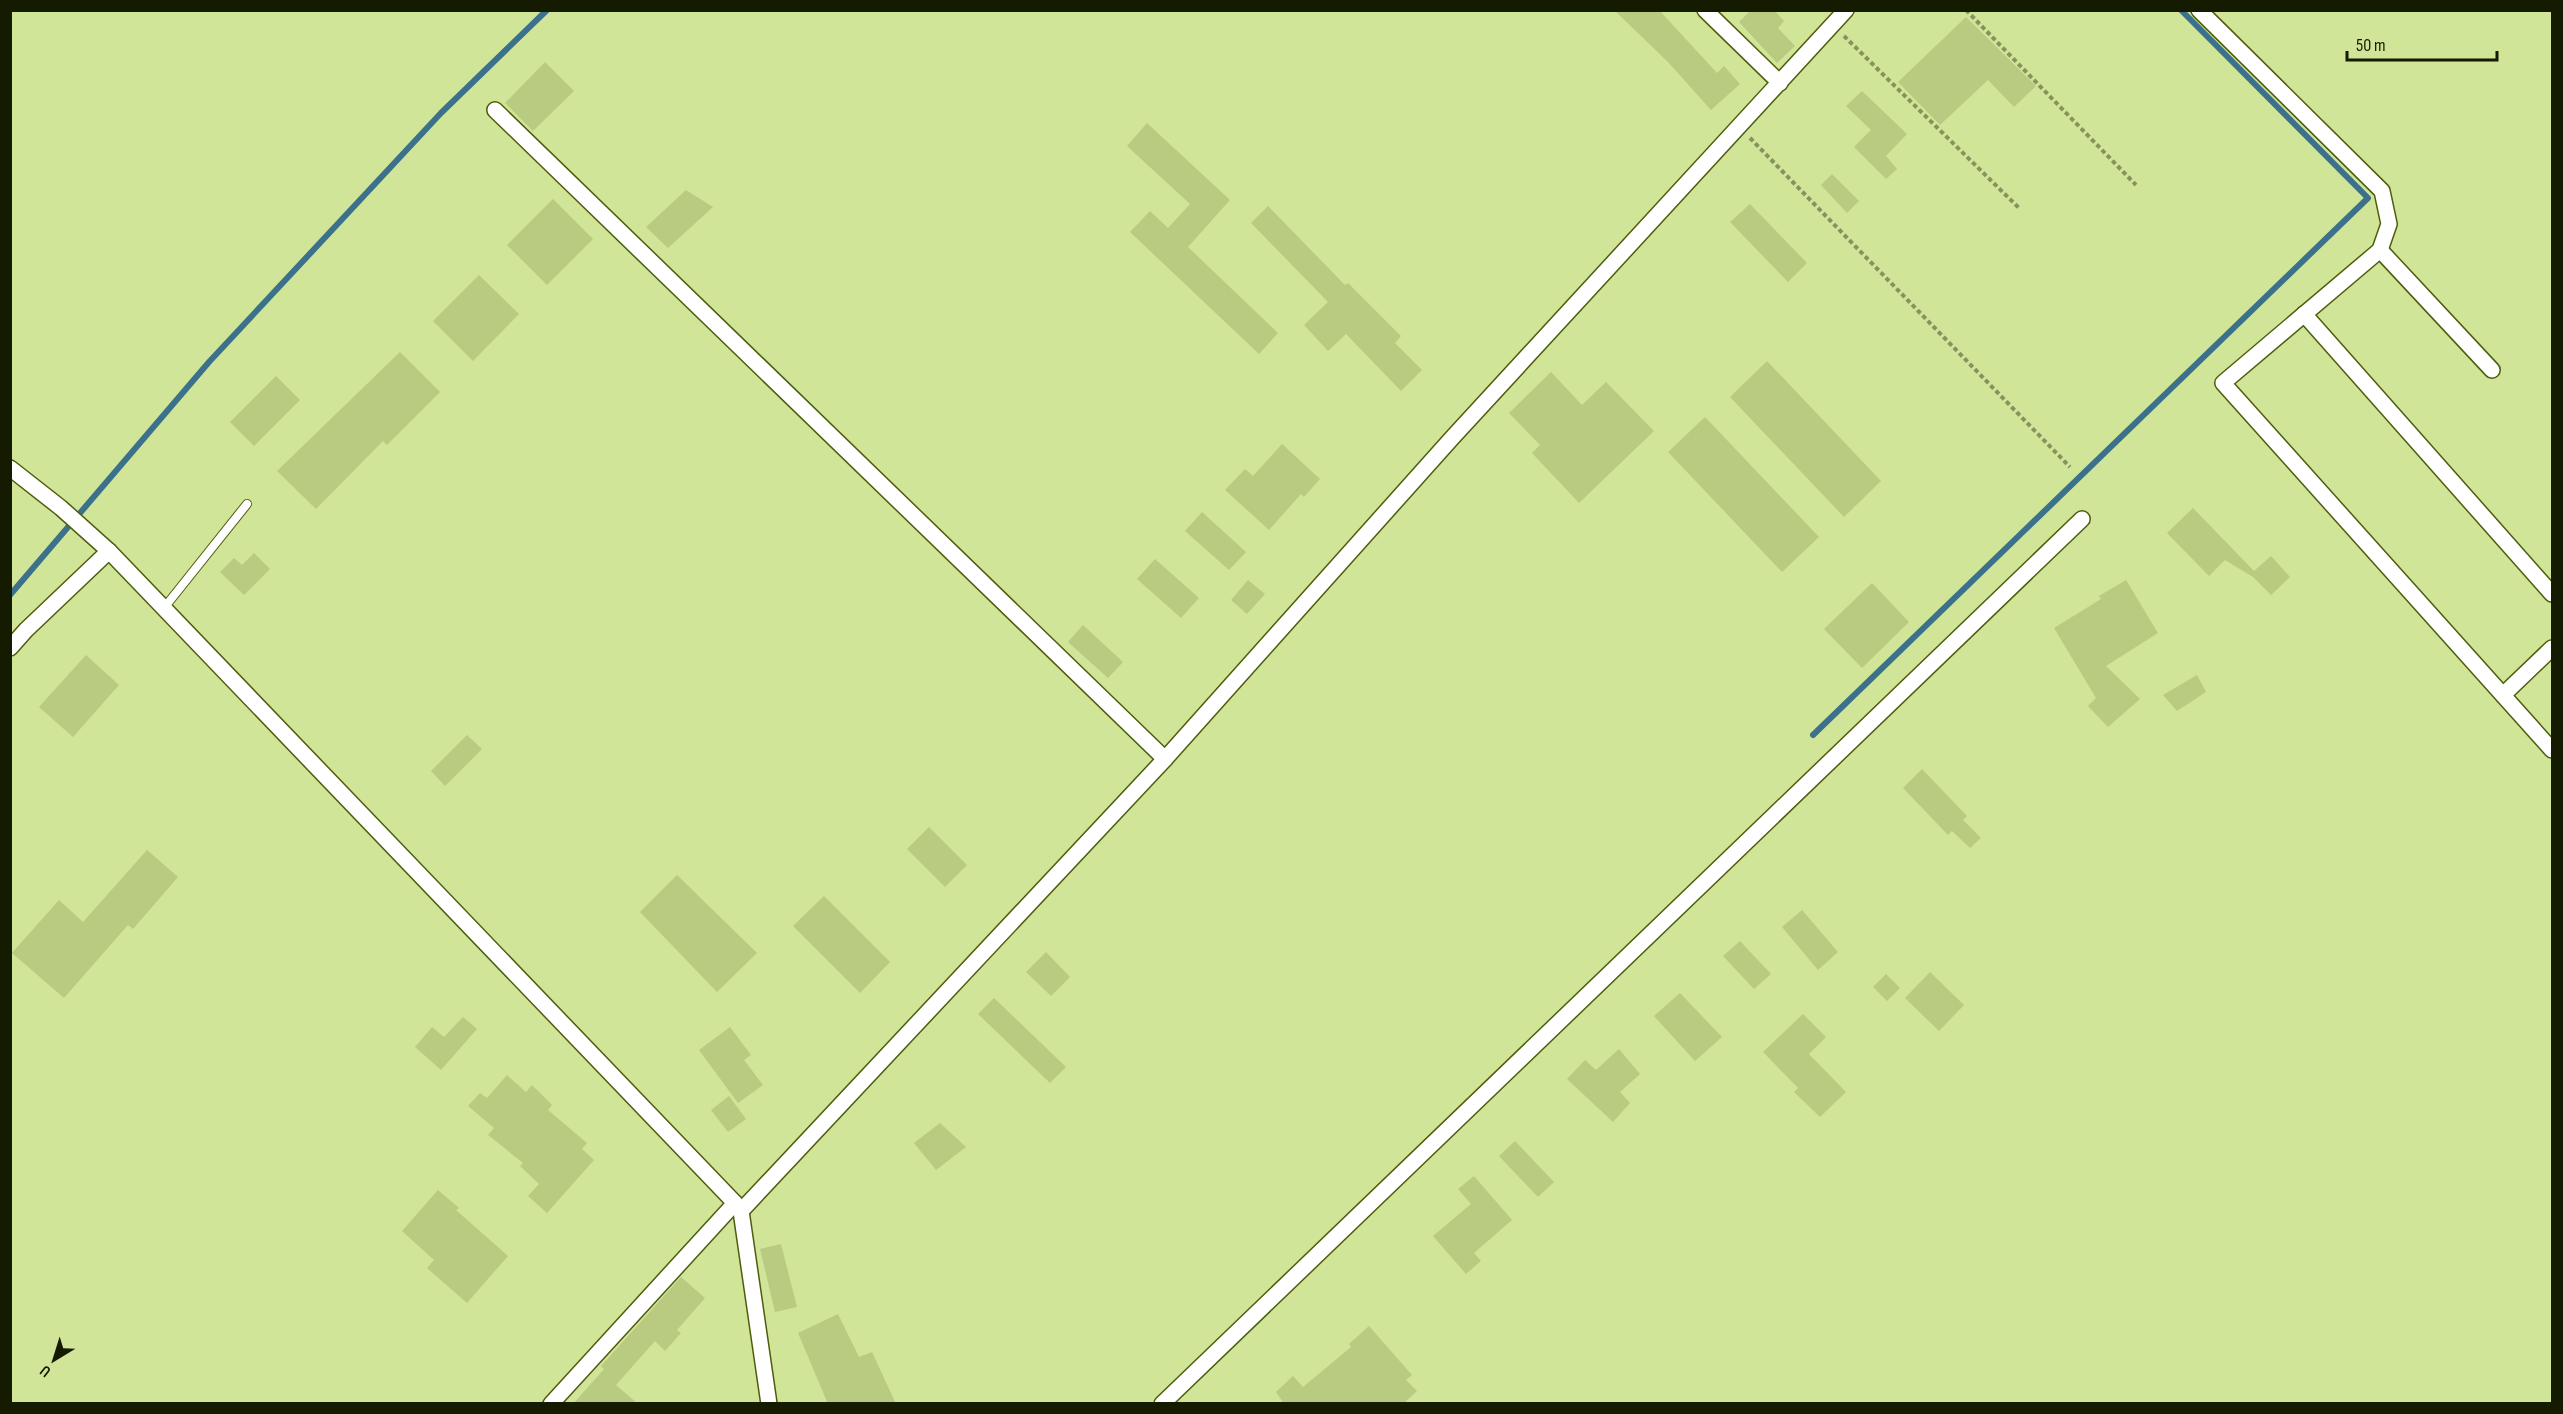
<svg xmlns="http://www.w3.org/2000/svg" width="2563" height="1414" viewBox="0 0 2563 1414" font-family="'Sofia Sans Condensed',sans-serif">
  <rect width="100%" height="100%" fill="#d1e599"/>
  <g fill="none" stroke-linecap="round" stroke-linejoin="round">
    <g stroke="#3c718b" stroke-width="6">
      <path d="M10 595 209 362 441 113 547 10"/>
      <path d="M1813 735 2368 198 2181 10"/>
    </g>
  </g>
  <g fill="#b8cb80">
    <path d="M1614 10H1659L1717 73 1724 66 1740 84 1711 110 1668 62Z"/>
    <path d="M1751 10H1774L1784 21 1778 28 1795 46 1777 63 1739 22Z"/>
    <path d="M1966 17 2036 86 2014 107 1988 80 1940 125 1898 82Z"/>
    <path d="M545 62 574 91 533 131 505 103Z"/>
    <path d="M1862 91 1907 134 1886 156 1897 169 1886 179 1854 147 1871 130 1846 106Z"/>
    <path d="M1147 123 1230 200 1188 247 1278 333 1259 354 1130 232 1150 211 1168 228 1190 204 1127 146Z"/>
    <path d="M1832 174 1859 201 1847 213 1821 185Z"/>
    <path d="M686 190 713 207 668 248 646 227Z"/>
    <path d="M553 199 593 239 547 285 507 245Z"/>
    <path d="M1750 204 1807 263 1788 282 1730 222Z"/>
    <path d="M1268 206 1345 285 1348 283 1401 336 1395 343 1422 370 1401 391 1346 334 1328 351 1304 325 1328 302 1251 223Z"/>
    <path d="M479 275 519 314 473 361 433 321Z"/>
    <path d="M400 352 440 392 387 445 383 441 316 509 277 471Z"/>
    <path d="M1767 361 1881 481 1844 517 1730 397Z"/>
    <path d="M1551 372 1582 405 1606 382 1654 431 1579 503 1532 453 1540 445 1509 413Z"/>
    <path d="M276 376 300 400 254 446 230 422Z"/>
    <path d="M1705 417 1819 537 1782 572 1668 452Z"/>
    <path d="M1282 444 1320 479 1304 497 1301 494 1269 530 1225 490 1245 469 1253 476Z"/>
    <path d="M2193 508 2254 571 2271 556 2290 577 2271 595 2253 577 2225 560 2209 576 2167 533Z"/>
    <path d="M1202 512 1246 552 1229 570 1185 531Z"/>
    <path d="M254 553 270 569 244 595 220 572 234 558 242 565Z"/>
    <path d="M1155 559 1199 598 1181 618 1137 579Z"/>
    <path d="M1248 580 1265 594 1247 614 1231 600Z"/>
    <path d="M2126 580 2158 633 2106 666 2140 699 2108 727 2088 706 2096 698 2054 628 2101 599 2099 596Z"/>
    <path d="M1872 583 1909 622 1862 668 1824 629Z"/>
    <path d="M1083 625 1123 662 1108 678 1068 642Z"/>
    <path d="M86 655 119 685 73 737 39 707Z"/>
    <path d="M2197 675 2206 692 2177 711 2163 695Z"/>
    <path d="M467 735 482 749 445 786 431 771Z"/>
    <path d="M1922 769 1967 816 1963 820 1981 838 1970 848 1952 831 1948 835 1903 788Z"/>
    <path d="M929 827 967 865 945 887 907 849Z"/>
    <path d="M147 850 178 877 133 929 128 925 64 998 12 953 59 900 83 922Z"/>
    <path d="M677 875 757 953 717 992 640 912Z"/>
    <path d="M824 896 890 962 860 993 793 926Z"/>
    <path d="M1802 910 1838 952 1818 970 1782 927Z"/>
    <path d="M1740 941 1771 974 1754 989 1723 956Z"/>
    <path d="M1046 952 1070 977 1051 996 1026 972Z"/>
    <path d="M1930 972 1964 1005 1939 1031 1905 998Z"/>
    <path d="M1886 974 1900 988 1887 1001 1873 987Z"/>
    <path d="M1680 993 1722 1037 1695 1061 1654 1016Z"/>
    <path d="M994 998 1066 1067 1050 1083 978 1014Z"/>
    <path d="M1803 1014 1826 1037 1809 1054 1846 1092 1820 1117 1794 1092 1798 1088 1763 1052Z"/>
    <path d="M463 1017 477 1029 441 1070 415 1047 432 1027 444 1037Z"/>
    <path d="M730 1027 751 1055 744 1060 763 1085 738 1103 699 1050Z"/>
    <path d="M1619 1049 1640 1074 1620 1092 1630 1103 1613 1122 1567 1079 1585 1060 1596 1070Z"/>
    <path d="M507 1075 526 1092 532 1085 552 1105 548 1110 587 1143 582 1149 594 1160 547 1213 528 1196 539 1184 520 1166 523 1163 488 1135 494 1128 468 1106 480 1093 487 1098Z"/>
    <path d="M729 1096 746 1119 728 1132 711 1110Z"/>
    <path d="M940 1123 966 1147 936 1170 914 1143Z"/>
    <path d="M1515 1141 1554 1182 1538 1197 1499 1156Z"/>
    <path d="M1474 1176 1512 1220 1474 1253 1481 1261 1466 1274 1433 1236 1471 1204 1458 1189Z"/>
    <path d="M438 1190 459 1208 456 1210 508 1256 467 1303 427 1268 434 1260 402 1231Z"/>
    <path d="M781 1244 797 1307 775 1312 760 1249Z"/>
    <path d="M681 1277 705 1298 677 1330 681 1333 665 1351 655 1341 616 1385 638 1404H573L604 1369 601 1366Z"/>
    <path d="M838 1314 859 1357 872 1352 896 1404H828L798 1333Z"/>
    <path d="M1369 1326 1412 1375 1406 1380 1417 1391 1403 1404H1284L1276 1392 1293 1376 1303 1387 1351 1347 1349 1344Z"/>
  </g>
  <g fill="none" stroke-linecap="round" stroke-linejoin="round">
    <g stroke="#4e5d0b" stroke-width="10">
      <path id="lane" d="M164 608 247 504"/>
    </g>
    <g stroke="#4e5d0b" stroke-width="18">
      <g id="street">
        <path d="M1705 10 1780 83"/>
        <path d="M2199 10 2382 191 2389 224 2380 250 2223 383 2552 750"/>
        <path d="M495 110 1165 759"/>
        <path d="M2380 250 2492 370"/>
        <path d="M2304 314 2552 594"/>
        <path d="M10 468 61 508 109 551 735 1203 741 1211 769 1404"/>
        <path d="M10 648 26 630 109 551"/>
        <path d="M2503 695 2552 648"/>
        <path d="M741 1211 1165 759 1452 438 1846 10"/>
        <path d="M551 1404 735 1203"/>
        <path d="M1162 1404 2082 519"/>
      </g>
    </g>
    <g stroke="#85945b" stroke-width="4" stroke-dasharray="4.5 3" stroke-linecap="butt">
      <path d="M1966 10 2136 185"/>
      <path d="M1844 36 2020 209"/>
      <path d="M1750 138 2070 467"/>
    </g>
    <use href="#lane" stroke="#fff" stroke-width="8"/>
    <use href="#street" stroke="#fff" stroke-width="15"/>
  </g>
  <rect width="2563" height="1414" fill="none" stroke="#141b00" stroke-width="24"/>
  <g transform="translate(54 1360) rotate(218)" stroke="#d1e599" stroke-width="4.5" paint-order="stroke">
  <path d="M0-4.5L10 22L0 15L-10 22Z" fill="#141b00"/>
  <text y="-9" font-size="16" font-weight="bold" text-anchor="middle" fill="#141b00">U</text>
  </g>
  <path d="M2347 51v9h150v-9" fill="none" stroke="#141b00" stroke-width="3"/>
  <text x="2356" y="51" font-size="18" fill="#141b00" stroke="#d1e599" stroke-width="4.5" paint-order="stroke">50 m</text>
</svg>
